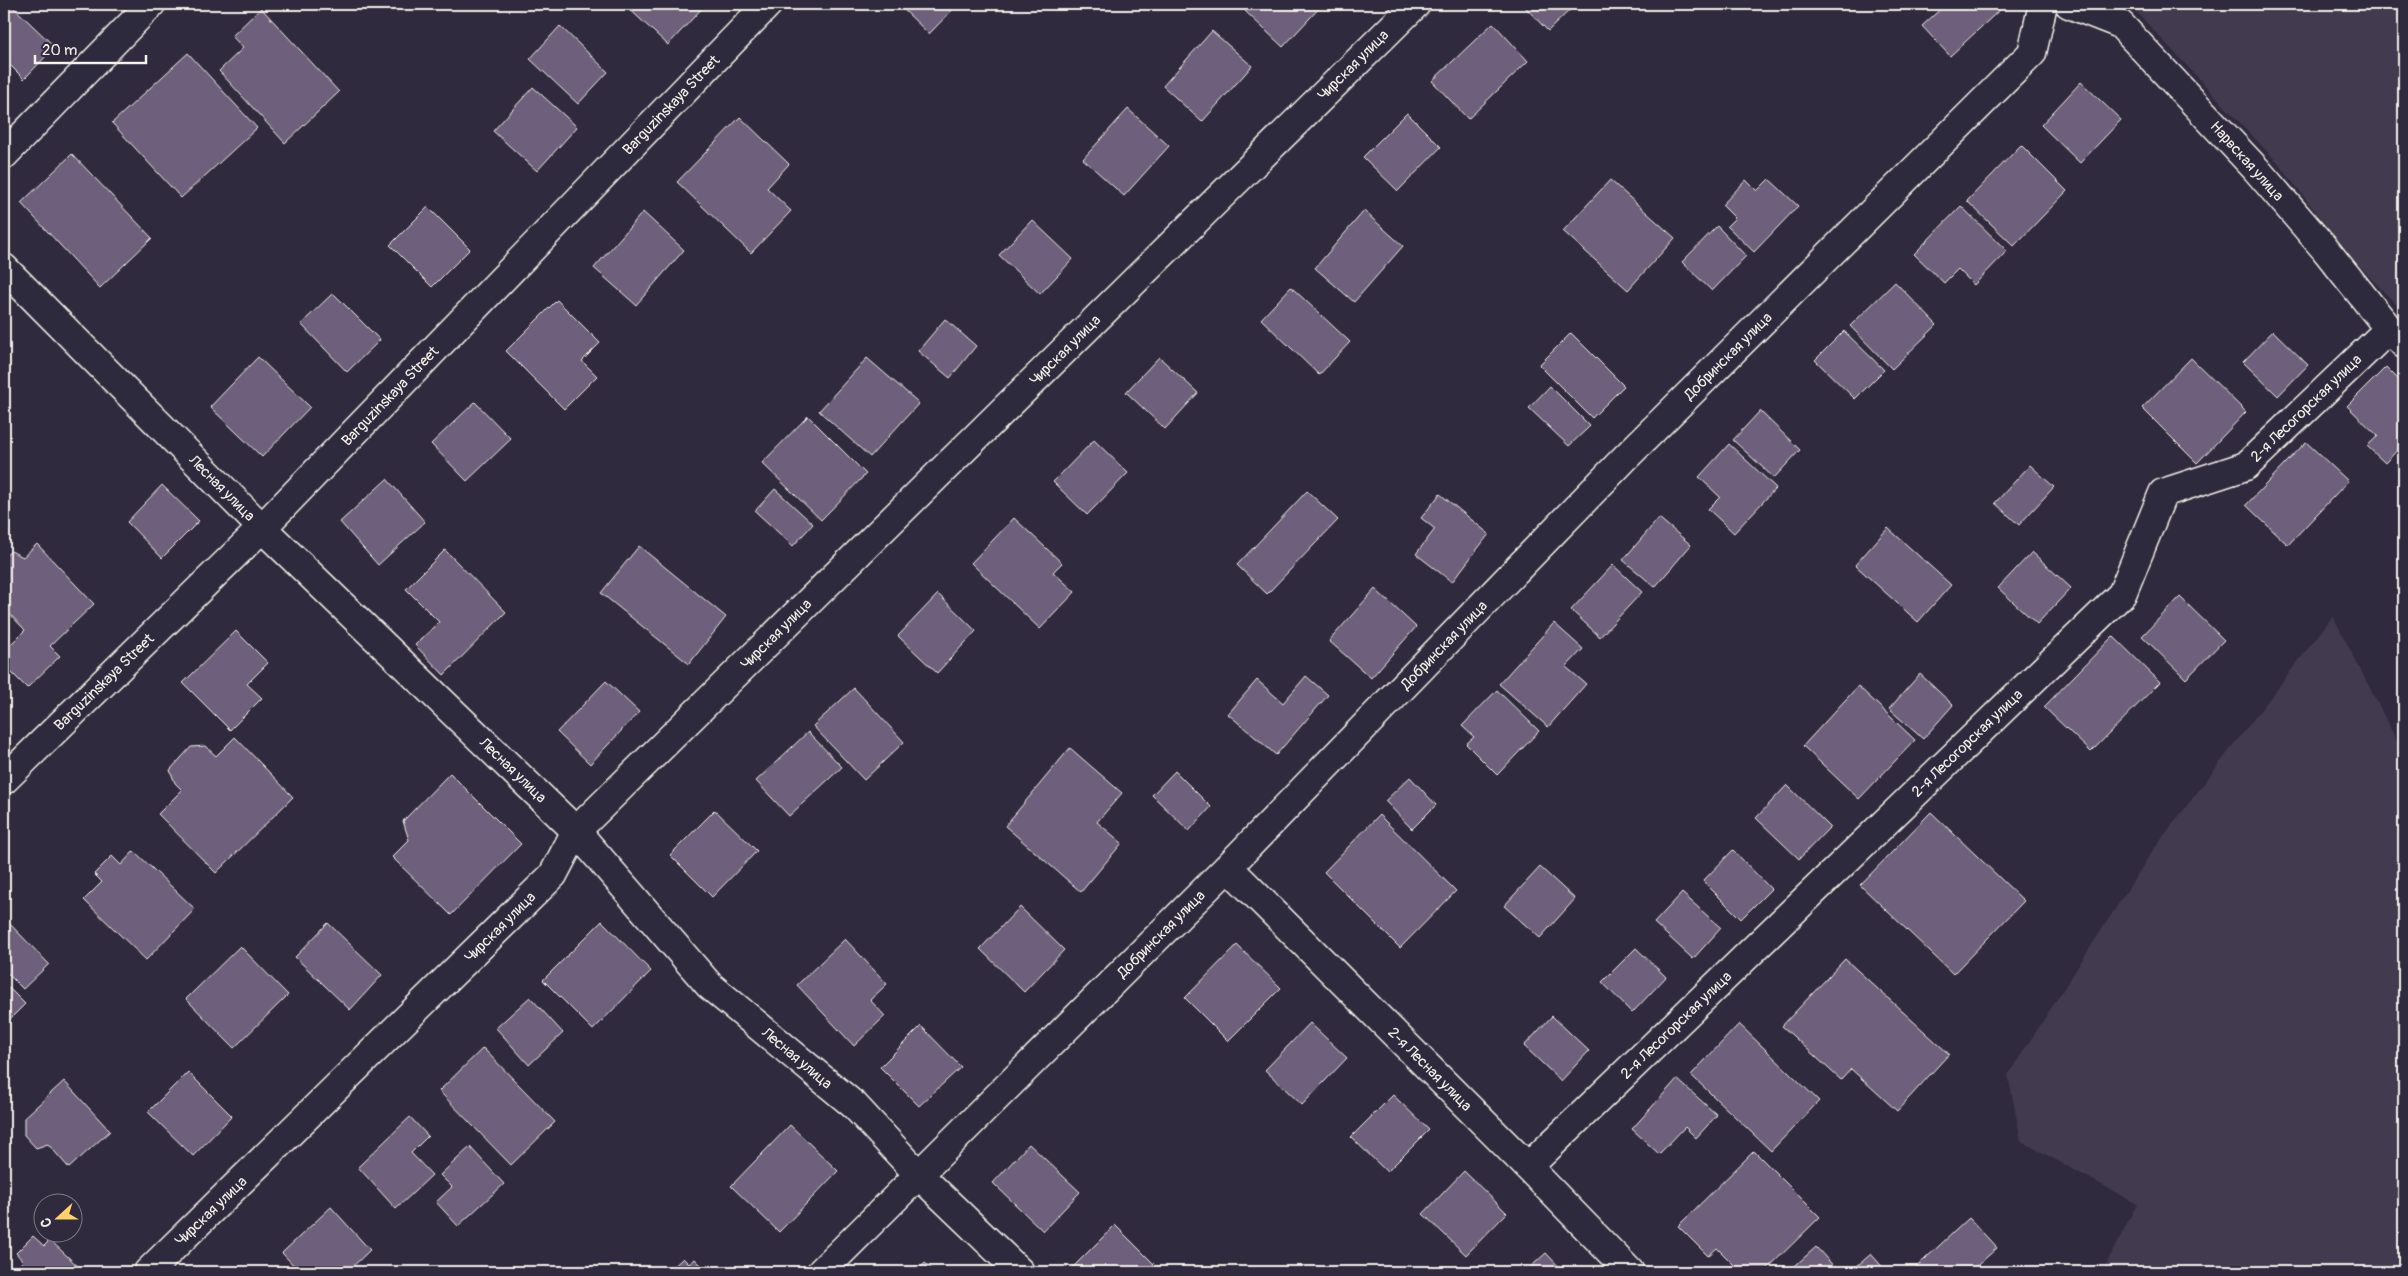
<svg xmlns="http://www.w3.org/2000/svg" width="2408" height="1276" viewBox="0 0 2408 1276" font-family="Pangolin,sans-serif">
  <rect width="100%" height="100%" fill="#2f2a3d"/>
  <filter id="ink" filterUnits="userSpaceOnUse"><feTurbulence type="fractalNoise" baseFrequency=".02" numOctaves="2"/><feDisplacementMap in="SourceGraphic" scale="10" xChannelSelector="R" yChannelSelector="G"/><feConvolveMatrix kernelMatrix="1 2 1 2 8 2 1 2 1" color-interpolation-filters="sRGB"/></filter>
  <g filter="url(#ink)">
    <g fill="#423a50">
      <path d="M2129 4H2404V313L2346 252 2278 163Z"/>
      <path d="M2333 616 2404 755V1272H2102L2137 1204 2021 1141 2008 1075 2155 847Z"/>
    </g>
    <g fill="#6e607c" stroke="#f4f1e8">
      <path d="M4 4H10L55 47 24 79 4 59Z"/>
      <path d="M624 4H706L668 45Z"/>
      <path d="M898 4H958L929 34Z"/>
      <path d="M1252 4H1323L1283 47 1245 11Z"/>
      <path d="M1522 4H1576L1548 31Z"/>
      <path d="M1946 4H2006L1950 56 1922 26Z"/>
      <path d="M261 8 339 92 285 143 219 71 243 48 232 36Z"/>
      <path d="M1493 23 1528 61 1468 119 1432 81Z"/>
      <path d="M560 26 608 72 578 104 530 59Z"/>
      <path d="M1212 31 1252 66 1202 122 1163 86Z"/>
      <path d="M188 53 257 128 181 198 112 123Z"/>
      <path d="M2081 82 2121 120 2080 163 2041 125Z"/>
      <path d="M533 87 577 127 537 171 493 131Z"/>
      <path d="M1128 109 1169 146 1124 196 1083 159Z"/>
      <path d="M1407 113 1441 147 1398 191 1363 157Z"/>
      <path d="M740 117 789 164 767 188 791 211 751 253 677 182Z"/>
      <path d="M2021 145 2067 191 2014 246 1967 201Z"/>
      <path d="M72 154 152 238 100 288 21 203Z"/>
      <path d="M1769 179 1798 206 1754 252 1727 226 1735 218 1722 205 1746 180 1757 191Z"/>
      <path d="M1610 180 1675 238 1628 290 1563 231Z"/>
      <path d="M1961 206 2007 251 1974 285 1958 269 1944 283 1914 254Z"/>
      <path d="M428 207 470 249 432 287 390 245Z"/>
      <path d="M1364 211 1403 246 1354 302 1315 268Z"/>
      <path d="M643 212 684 250 636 305 594 268Z"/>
      <path d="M1032 220 1073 259 1040 294 999 255Z"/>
      <path d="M1717 226 1746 256 1712 291 1682 262Z"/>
      <path d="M1895 282 1937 325 1892 369 1850 326Z"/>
      <path d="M1291 287 1350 342 1319 375 1261 319Z"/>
      <path d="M333 293 380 340 347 372 301 324Z"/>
      <path d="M557 300 600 343 582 361 597 376 564 409 506 351Z"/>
      <path d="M945 319 976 346 950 378 918 351Z"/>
      <path d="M1844 331 1884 370 1855 399 1815 360Z"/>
      <path d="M2273 331 2308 365 2278 396 2243 362Z"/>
      <path d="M1571 333 1624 386 1592 418 1539 365Z"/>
      <path d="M258 357 310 407 262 457 210 407Z"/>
      <path d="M1159 357 1198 393 1165 429 1126 392Z"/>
      <path d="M867 358 919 403 870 457 819 411Z"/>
      <path d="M2191 358 2246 412 2197 463 2142 408Z"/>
      <path d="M2386 367 2404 385V443L2385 463 2367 446 2378 436 2347 406Z"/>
      <path d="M1550 386 1590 426 1569 446 1529 408Z"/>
      <path d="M475 402 511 439 467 481 431 444Z"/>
      <path d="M1760 411 1800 450 1774 478 1733 440Z"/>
      <path d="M808 416 866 474 821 520 762 463Z"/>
      <path d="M1094 440 1128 473 1087 515 1053 482Z"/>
      <path d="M2306 442 2348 481 2288 545 2246 505Z"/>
      <path d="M1729 444 1776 488 1734 533 1708 509 1720 497 1699 477Z"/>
      <path d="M2030 465 2054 487 2019 525 1995 503Z"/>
      <path d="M387 479 425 522 378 565 340 522Z"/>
      <path d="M162 485 199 521 162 558 127 522Z"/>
      <path d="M775 489 813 524 793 546 755 511Z"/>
      <path d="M1307 491 1338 520 1267 594 1237 565Z"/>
      <path d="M1440 494 1489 534 1452 582 1416 554 1435 529 1421 518Z"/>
      <path d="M1014 518 1062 563 1053 572 1075 592 1040 629 971 563Z"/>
      <path d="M1659 518 1691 545 1655 587 1623 560Z"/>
      <path d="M1888 528 1951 585 1918 622 1855 565Z"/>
      <path d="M37 544 94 604 50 646 60 656 27 688 4 665V651L25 630 4 608V557L11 551 23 557Z"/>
      <path d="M639 546 726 617 689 664 601 593Z"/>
      <path d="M445 550 506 612 444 675 415 645 439 622 406 589Z"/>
      <path d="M2032 552 2071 588 2037 624 1998 588Z"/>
      <path d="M1613 565 1642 592 1600 637 1571 610Z"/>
      <path d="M1375 589 1416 627 1371 678 1329 641Z"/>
      <path d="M938 594 976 631 937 673 898 636Z"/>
      <path d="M2180 597 2224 640 2186 679 2142 636Z"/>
      <path d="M1554 623 1583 649 1566 667 1586 684 1548 727 1499 684Z"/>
      <path d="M236 631 268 663 247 684 262 698 230 730 183 683Z"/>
      <path d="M2113 636 2160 682 2091 752 2044 707Z"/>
      <path d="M1920 674 1953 705 1923 739 1889 709Z"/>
      <path d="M1306 676 1328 695 1276 755 1228 714 1257 680 1283 703Z"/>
      <path d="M606 681 639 712 590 764 557 732Z"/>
      <path d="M1858 686 1915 740 1859 799 1803 746Z"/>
      <path d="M854 688 904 742 864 780 813 726Z"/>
      <path d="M1497 690 1539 731 1497 775 1466 744 1474 737 1462 726Z"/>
      <path d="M808 732 842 767 789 816 756 781Z"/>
      <path d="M235 737 293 797 216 873 158 814 182 790 175 783 170 770 191 747 205 746 216 756Z"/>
      <path d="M1070 748 1122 793 1097 822 1122 843 1081 892 1005 826Z"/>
      <path d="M1175 771 1211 807 1189 831 1152 795Z"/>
      <path d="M450 773 521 844 451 915 392 857 409 840 403 821Z"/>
      <path d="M1410 777 1436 805 1412 829 1385 801Z"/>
      <path d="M1787 785 1830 827 1799 859 1756 818Z"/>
      <path d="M715 810 757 851 712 897 670 855Z"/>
      <path d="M1931 812 2024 901 1953 974 1860 885Z"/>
      <path d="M1379 815 1456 891 1400 948 1324 872Z"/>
      <path d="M1733 850 1771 889 1741 919 1703 881Z"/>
      <path d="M134 851 195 909 146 960 84 900 102 882 94 874 112 856 121 865Z"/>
      <path d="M1540 867 1575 899 1540 938 1504 906Z"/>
      <path d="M1682 893 1721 928 1693 959 1654 923Z"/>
      <path d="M1020 907 1064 950 1024 992 980 949Z"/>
      <path d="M4 918 49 964 23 989 4 970Z"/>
      <path d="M602 921 651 971 593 1030 543 980Z"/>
      <path d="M328 923 382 975 350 1010 295 957Z"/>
      <path d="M845 939 887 984 870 1000 885 1016 854 1046 797 985Z"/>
      <path d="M1237 945 1281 988 1228 1041 1185 998Z"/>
      <path d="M240 946 288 995 234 1048 186 999Z"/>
      <path d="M1636 948 1666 977 1632 1013 1602 982Z"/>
      <path d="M1845 959 1949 1054 1897 1111 1851 1069 1841 1080 1782 1026Z"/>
      <path d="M4 983 25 1004 4 1025Z"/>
      <path d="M530 997 563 1033 529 1065 496 1028Z"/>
      <path d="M1552 1016 1589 1051 1561 1081 1524 1046Z"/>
      <path d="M1310 1023 1347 1058 1302 1105 1265 1070Z"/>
      <path d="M1739 1024 1819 1101 1771 1151 1691 1075Z"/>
      <path d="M921 1026 961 1067 919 1106 880 1067Z"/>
      <path d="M483 1048 555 1122 511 1165 439 1091Z"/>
      <path d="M188 1072 232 1116 193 1156 148 1112Z"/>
      <path d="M1677 1079 1717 1115 1696 1138 1685 1127 1659 1154 1632 1129Z"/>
      <path d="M64 1081 110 1131 69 1168 48 1144 36 1148 24 1135V1118Z"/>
      <path d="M1393 1095 1429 1130 1387 1172 1351 1137Z"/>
      <path d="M410 1117 428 1136 411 1153 432 1175 396 1209 358 1167Z"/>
      <path d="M790 1125 838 1171 779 1232 731 1186Z"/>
      <path d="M1029 1144 1080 1192 1043 1231 993 1183Z"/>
      <path d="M470 1147 504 1184 458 1226 436 1202 452 1187 440 1175Z"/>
      <path d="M1754 1151 1820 1217 1764 1272H1741L1717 1248 1708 1256 1678 1226Z"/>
      <path d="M1464 1171 1507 1213 1466 1255 1423 1214Z"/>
      <path d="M331 1207 370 1250 347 1272H300L282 1253Z"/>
      <path d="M1969 1218 1997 1248 1970 1272H1911Z"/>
      <path d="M1115 1225 1154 1264 1147 1272H1076L1072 1268Z"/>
      <path d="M33 1236 44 1246 50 1240 83 1271 12 1272 23 1261 16 1253Z"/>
      <path d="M1816 1247 1839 1272H1788Z"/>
      <path d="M1546 1253 1564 1272H1525Z"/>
      <path d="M1871 1254 1887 1272H1850Z"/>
      <path d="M683 1258 689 1264 695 1259 708 1272H668Z"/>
      <path d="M925 1263 935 1272H916Z"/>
    </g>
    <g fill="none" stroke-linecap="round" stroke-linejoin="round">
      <g stroke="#f4f1e8" stroke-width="31">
        <g id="minor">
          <path d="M2069 4 2120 24 2256 169 2325 249 2389 329 2404 344"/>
          <path d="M4 155 151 4"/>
          <path d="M4 268 262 528 576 831 709 985 855 1106 918 1174 1020 1272"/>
          <path d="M4 780 262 528 768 4"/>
          <path d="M1228 867 1528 1167 1630 1272"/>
          <path d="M1528 1167 2122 594 2163 493 2246 466 2389 329"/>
          <path d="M148 1272 553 875 576 831 1416 4"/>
          <path d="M821 1272 1228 867 1626 457 2032 53 2043 4"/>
        </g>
      </g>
      <use href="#minor" stroke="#2f2a3d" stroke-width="28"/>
    </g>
  </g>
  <g text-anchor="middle" stroke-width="5" stroke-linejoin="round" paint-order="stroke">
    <g font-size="15" fill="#f4f1e8" stroke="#2f2a3d">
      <text transform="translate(1353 65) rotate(-45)" y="5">Чирская улица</text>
      <text transform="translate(671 105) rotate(-46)" y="5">Barguzinskaya Street</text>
      <text transform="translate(2247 161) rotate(48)" y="5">Нарвская улица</text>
      <text transform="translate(1065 350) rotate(-45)" y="5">Чирская улица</text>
      <text transform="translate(1728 356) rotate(-45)" y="5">Добринская улица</text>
      <text transform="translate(390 396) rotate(-46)" y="5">Barguzinskaya Street</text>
      <text transform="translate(2306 408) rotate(-44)" y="5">2-я Лесогорская улица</text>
      <text transform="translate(222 488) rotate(45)" y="5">Лесная улица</text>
      <text transform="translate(776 634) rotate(-45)" y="5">Чирская улица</text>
      <text transform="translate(1444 645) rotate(-46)" y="5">Добринская улица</text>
      <text transform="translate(104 682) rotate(-44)" y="5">Barguzinskaya Street</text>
      <text transform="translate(1967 743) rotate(-44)" y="5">2-я Лесогорская улица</text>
      <text transform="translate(513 770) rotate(44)" y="5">Лесная улица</text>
      <text transform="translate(500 927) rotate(-45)" y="5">Чирская улица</text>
      <text transform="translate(1161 934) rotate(-45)" y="5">Добринская улица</text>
      <text transform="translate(1676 1025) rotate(-44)" y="5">2-я Лесогорская улица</text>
      <text transform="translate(797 1058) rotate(40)" y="5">Лесная улица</text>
      <text transform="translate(1430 1069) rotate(45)" y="5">2-я Лесная улица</text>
      <text transform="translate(211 1211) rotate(-44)" y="5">Чирская улица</text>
    </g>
  </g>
  <rect width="2408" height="1276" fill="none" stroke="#2f2a3d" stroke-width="20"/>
  <rect x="10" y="10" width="2388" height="1256" fill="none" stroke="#f4f1e8" stroke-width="2" filter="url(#ink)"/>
  <g transform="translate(58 1218) rotate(249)"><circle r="24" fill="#2f2a3d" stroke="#7e7a81"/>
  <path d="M0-4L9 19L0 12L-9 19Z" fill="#ffd166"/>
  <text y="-8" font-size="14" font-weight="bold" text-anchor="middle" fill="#f4f1e8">С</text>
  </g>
  <path d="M35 55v8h111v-8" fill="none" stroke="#f4f1e8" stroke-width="2.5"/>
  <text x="42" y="55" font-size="15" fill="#f4f1e8" stroke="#2f2a3d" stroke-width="4" paint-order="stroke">20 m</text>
</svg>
